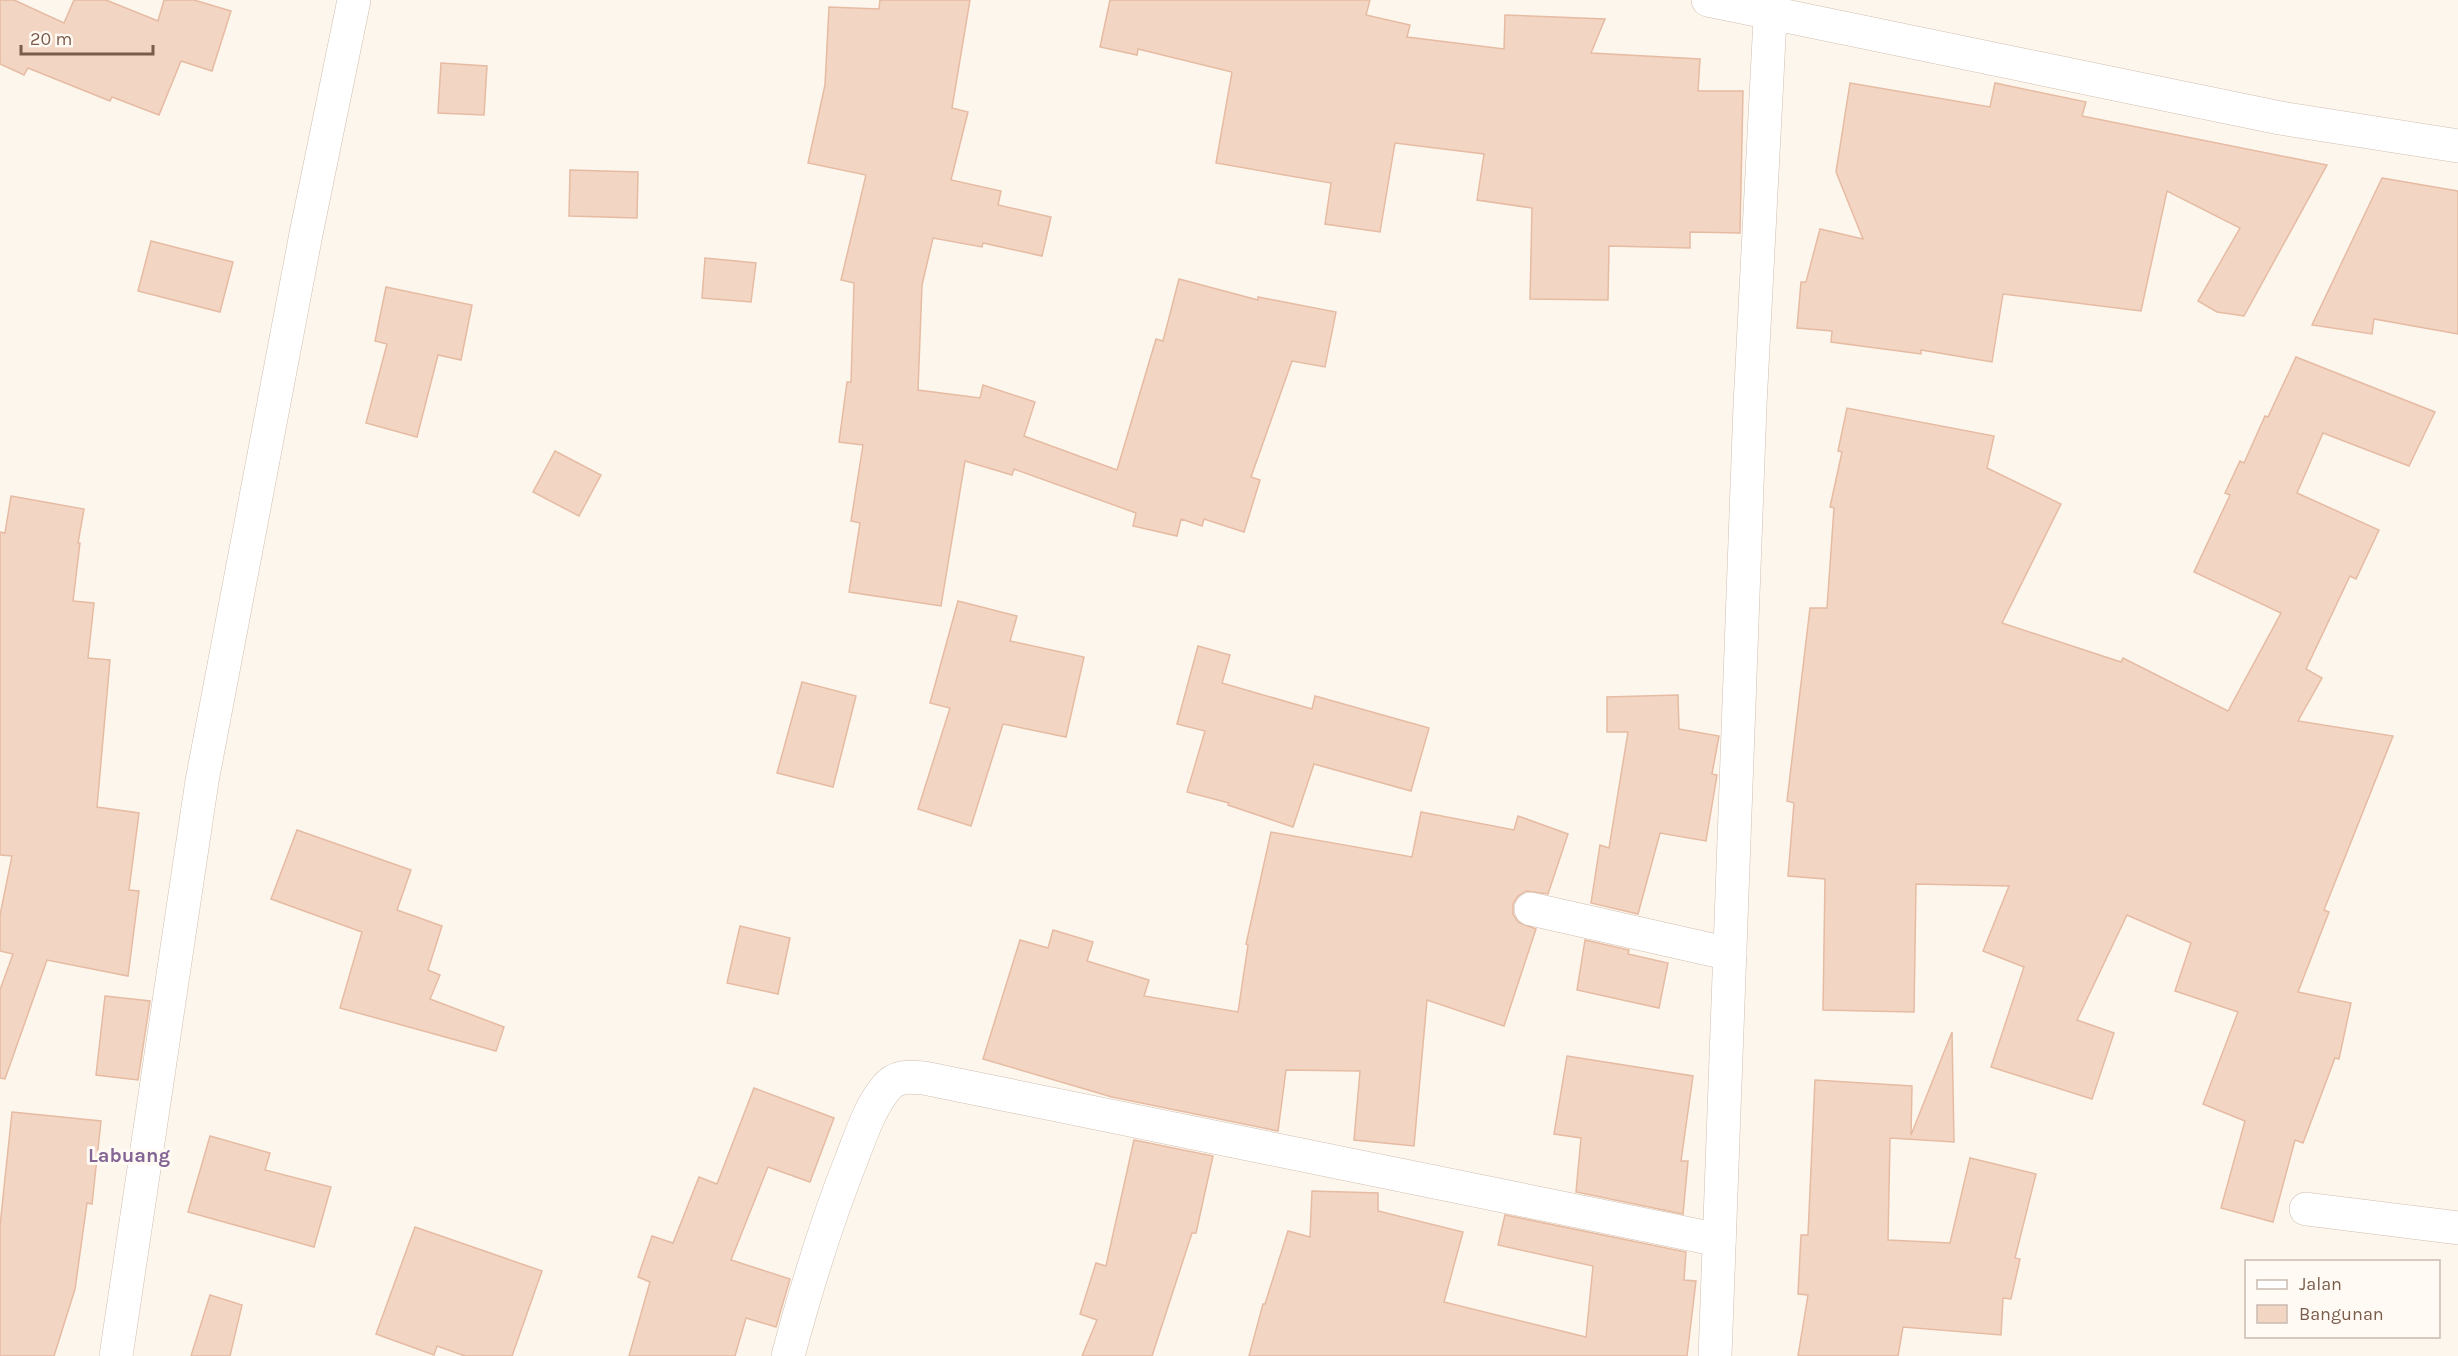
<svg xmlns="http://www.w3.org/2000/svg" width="2458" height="1356" viewBox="0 0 2458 1356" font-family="Karla,sans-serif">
  <rect width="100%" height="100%" fill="#fdf6ec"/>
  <g fill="#f3d5c3" stroke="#e6bba3" stroke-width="1.5">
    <path d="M0 0H14L64 23 74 0H106L158 21 164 0H194L231 11 212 71 181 61 159 115 112 97 110 101 28 68 24 75 0 64Z"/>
    <path d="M880 0H970L952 108 968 112 951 180 1001 191 998 205 1051 217 1042 256 983 243 982 247 933 238 922 285 918 390 980 398 983 385 1035 402 1024 436 1117 470 1156 339 1163 341 1179 279 1258 300V297L1336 312 1325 367 1292 361 1251 477 1260 480 1244 532 1204 519 1202 526 1181 519 1177 536 1133 526 1136 513 1014 469 1012 475 965 461 941 606 849 592 860 523 851 521 863 445 839 442 847 382H851L854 283 841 280 866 175 808 163 825 85 829 7 879 9Z"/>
    <path d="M1110 0H1370L1366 15 1410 25 1407 37 1504 49 1505 15 1605 19 1591 53 1700 59 1698 91H1743L1740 233 1690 232V248L1609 246 1608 300 1530 299 1532 208 1477 200 1484 154 1395 143 1380 232 1325 224 1331 183 1216 163 1232 72 1138 49 1137 55 1100 47Z"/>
    <path d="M441 63 487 66 484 115 438 113Z"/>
    <path d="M1850 83 1990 107 1995 83 2086 102 2082 116 2327 165 2244 316 2217 312 2198 301 2240 228 2167 191 2141 311 2003 294 1992 362 1921 350V354L1831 342 1832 331 1797 328 1801 282H1806L1820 229 1863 239 1836 172Z"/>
    <path d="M570 170 638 172 637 218 569 216Z"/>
    <path d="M2382 178 2458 191V334L2374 319 2372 334 2312 325Z"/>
    <path d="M151 241 233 262 220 312 138 291Z"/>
    <path d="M705 258 756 263 751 302 702 298Z"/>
    <path d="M386 287 472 305 461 360 438 355 417 437 366 423 387 344 375 341Z"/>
    <path d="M2296 357 2435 412 2409 466 2323 433 2297 493 2379 530 2356 579 2350 576 2306 669 2322 678 2298 721 2393 736 2324 910 2329 912 2298 992 2351 1003 2339 1059 2335 1058 2303 1143 2295 1140 2273 1222 2221 1208 2245 1121 2203 1104 2238 1012 2175 991 2191 943 2127 915 2077 1020 2114 1033 2092 1099 1991 1067 2024 967 1983 951 2009 886 1916 884 1914 1012 1823 1010 1825 879 1788 876 1794 803 1787 801 1810 608H1827L1834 508 1830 507 1842 452 1838 451 1847 408 1994 436 1987 468 2061 504 2002 623 2121 662 2123 658 2228 711 2281 613 2194 572 2230 495 2225 493 2240 461 2244 463 2265 416 2268 417Z"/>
    <path d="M555 451 601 475 579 516 533 492Z"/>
    <path d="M11 496 84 509 78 543H80L73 601 94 603 88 658 110 660 97 807 139 813 129 890 139 891 128 976 47 960 5 1079 0 1078V990L13 954 0 951V915L12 856 0 855V532L5 533Z"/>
    <path d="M958 601 1017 616 1010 641 1084 657 1066 737 1003 724 971 826 918 809 950 708 930 703Z"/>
    <path d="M1198 646 1230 655 1222 683 1312 709 1315 696 1429 728 1411 791 1314 764 1293 827 1228 805 1229 803 1187 792 1205 731 1177 724Z"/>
    <path d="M802 682 856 696 833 787 777 773Z"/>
    <path d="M1678 695 1679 729 1719 736 1712 774 1717 775 1706 841 1660 833 1638 914 1591 903 1600 845 1609 848 1628 732H1607V697Z"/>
    <path d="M1421 812 1514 830 1518 816 1568 834 1548 894 1526 891 1518 896 1513 904V914L1518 922 1536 929 1504 1026 1427 1000 1414 1146 1354 1140 1360 1071 1286 1070 1278 1131 1112 1097 983 1059 1020 940 1048 948 1053 930 1093 942 1087 961 1149 980 1144 996 1238 1012 1248 945 1246 944 1271 832 1412 857Z"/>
    <path d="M297 830 411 870 397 910 442 926 428 970 440 975 430 999 504 1027 496 1051 340 1008 362 932 271 899Z"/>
    <path d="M740 926 790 938 778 994 727 983Z"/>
    <path d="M1585 940 1629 950 1628 954 1668 963 1659 1008 1577 990Z"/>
    <path d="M105 996 150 1001 138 1080 96 1075Z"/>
    <path d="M1952 1032 1954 1142 1890 1138 1888 1240 1950 1243 1970 1158 2036 1174 2015 1258 2020 1259 2011 1299 2003 1298 2001 1335 1903 1327 1898 1356H1798L1808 1295 1798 1294 1801 1235H1808L1815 1080 1912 1086 1911 1135Z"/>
    <path d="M1567 1056 1693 1076 1681 1161H1688L1683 1214 1576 1192 1581 1138 1554 1134Z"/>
    <path d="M754 1088 834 1118 810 1182 768 1167 731 1260 790 1279 776 1327 746 1318 735 1356H629L650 1282 638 1277 652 1236 673 1243 699 1177 717 1184Z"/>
    <path d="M12 1112 101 1121 92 1204 87 1203 75 1289 54 1356H0V1226Z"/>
    <path d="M210 1136 270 1153 265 1170 331 1187 314 1247 188 1212Z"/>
    <path d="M1134 1140 1213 1156 1196 1233H1192L1152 1356H1082L1097 1320 1080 1314 1096 1263 1106 1266Z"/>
    <path d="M1312 1191 1378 1193V1211L1463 1232 1444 1302 1586 1337 1593 1266 1498 1245 1505 1215 1686 1252 1684 1280 1696 1281 1687 1356H1249L1263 1304H1265L1288 1231 1310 1237Z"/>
    <path d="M415 1227 542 1271 512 1356H465L437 1346 434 1355 376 1334Z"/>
    <path d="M210 1295 242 1305 230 1356H191Z"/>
  </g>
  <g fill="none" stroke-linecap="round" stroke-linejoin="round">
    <g stroke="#d1beb0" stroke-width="34">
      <g id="minor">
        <path d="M1708 0 2280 118 2458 146"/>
        <path d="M1531 909 1730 954"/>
        <path d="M2306 1209 2458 1228"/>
        <path d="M116 1356 202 781 306 234 354 0"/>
        <path d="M788 1356C806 1289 826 1223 852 1158 861 1135 870 1107 886 1088 896 1075 909 1077 924 1078L1719 1240"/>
        <path d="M1715 1356 1750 405 1771 0"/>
      </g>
    </g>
    <use href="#minor" stroke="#fff" stroke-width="33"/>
  </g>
  <g text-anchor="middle" stroke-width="6" stroke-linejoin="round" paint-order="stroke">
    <g font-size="20" font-weight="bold" fill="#846695" stroke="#fffaf3">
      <text x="129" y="1162">Labuang</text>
    </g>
  </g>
  <rect x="2245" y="1260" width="195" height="78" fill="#fffaf3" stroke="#cabbb1" stroke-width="1.5"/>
  <rect x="2257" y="1280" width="30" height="9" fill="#ffffff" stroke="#cabbb1" stroke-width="1.5"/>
  <text x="2299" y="1290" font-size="18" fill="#7a5c4d">Jalan</text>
  <rect x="2257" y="1305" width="30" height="18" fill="#f3d5c3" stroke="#cabbb1" stroke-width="1.5"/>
  <text x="2299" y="1320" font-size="18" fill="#7a5c4d">Bangunan</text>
  <path d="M21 45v9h132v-9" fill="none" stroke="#7a5c4d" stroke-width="3"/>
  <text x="30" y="45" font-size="18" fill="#7a5c4d" stroke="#fffaf3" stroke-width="4.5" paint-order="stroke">20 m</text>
</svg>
